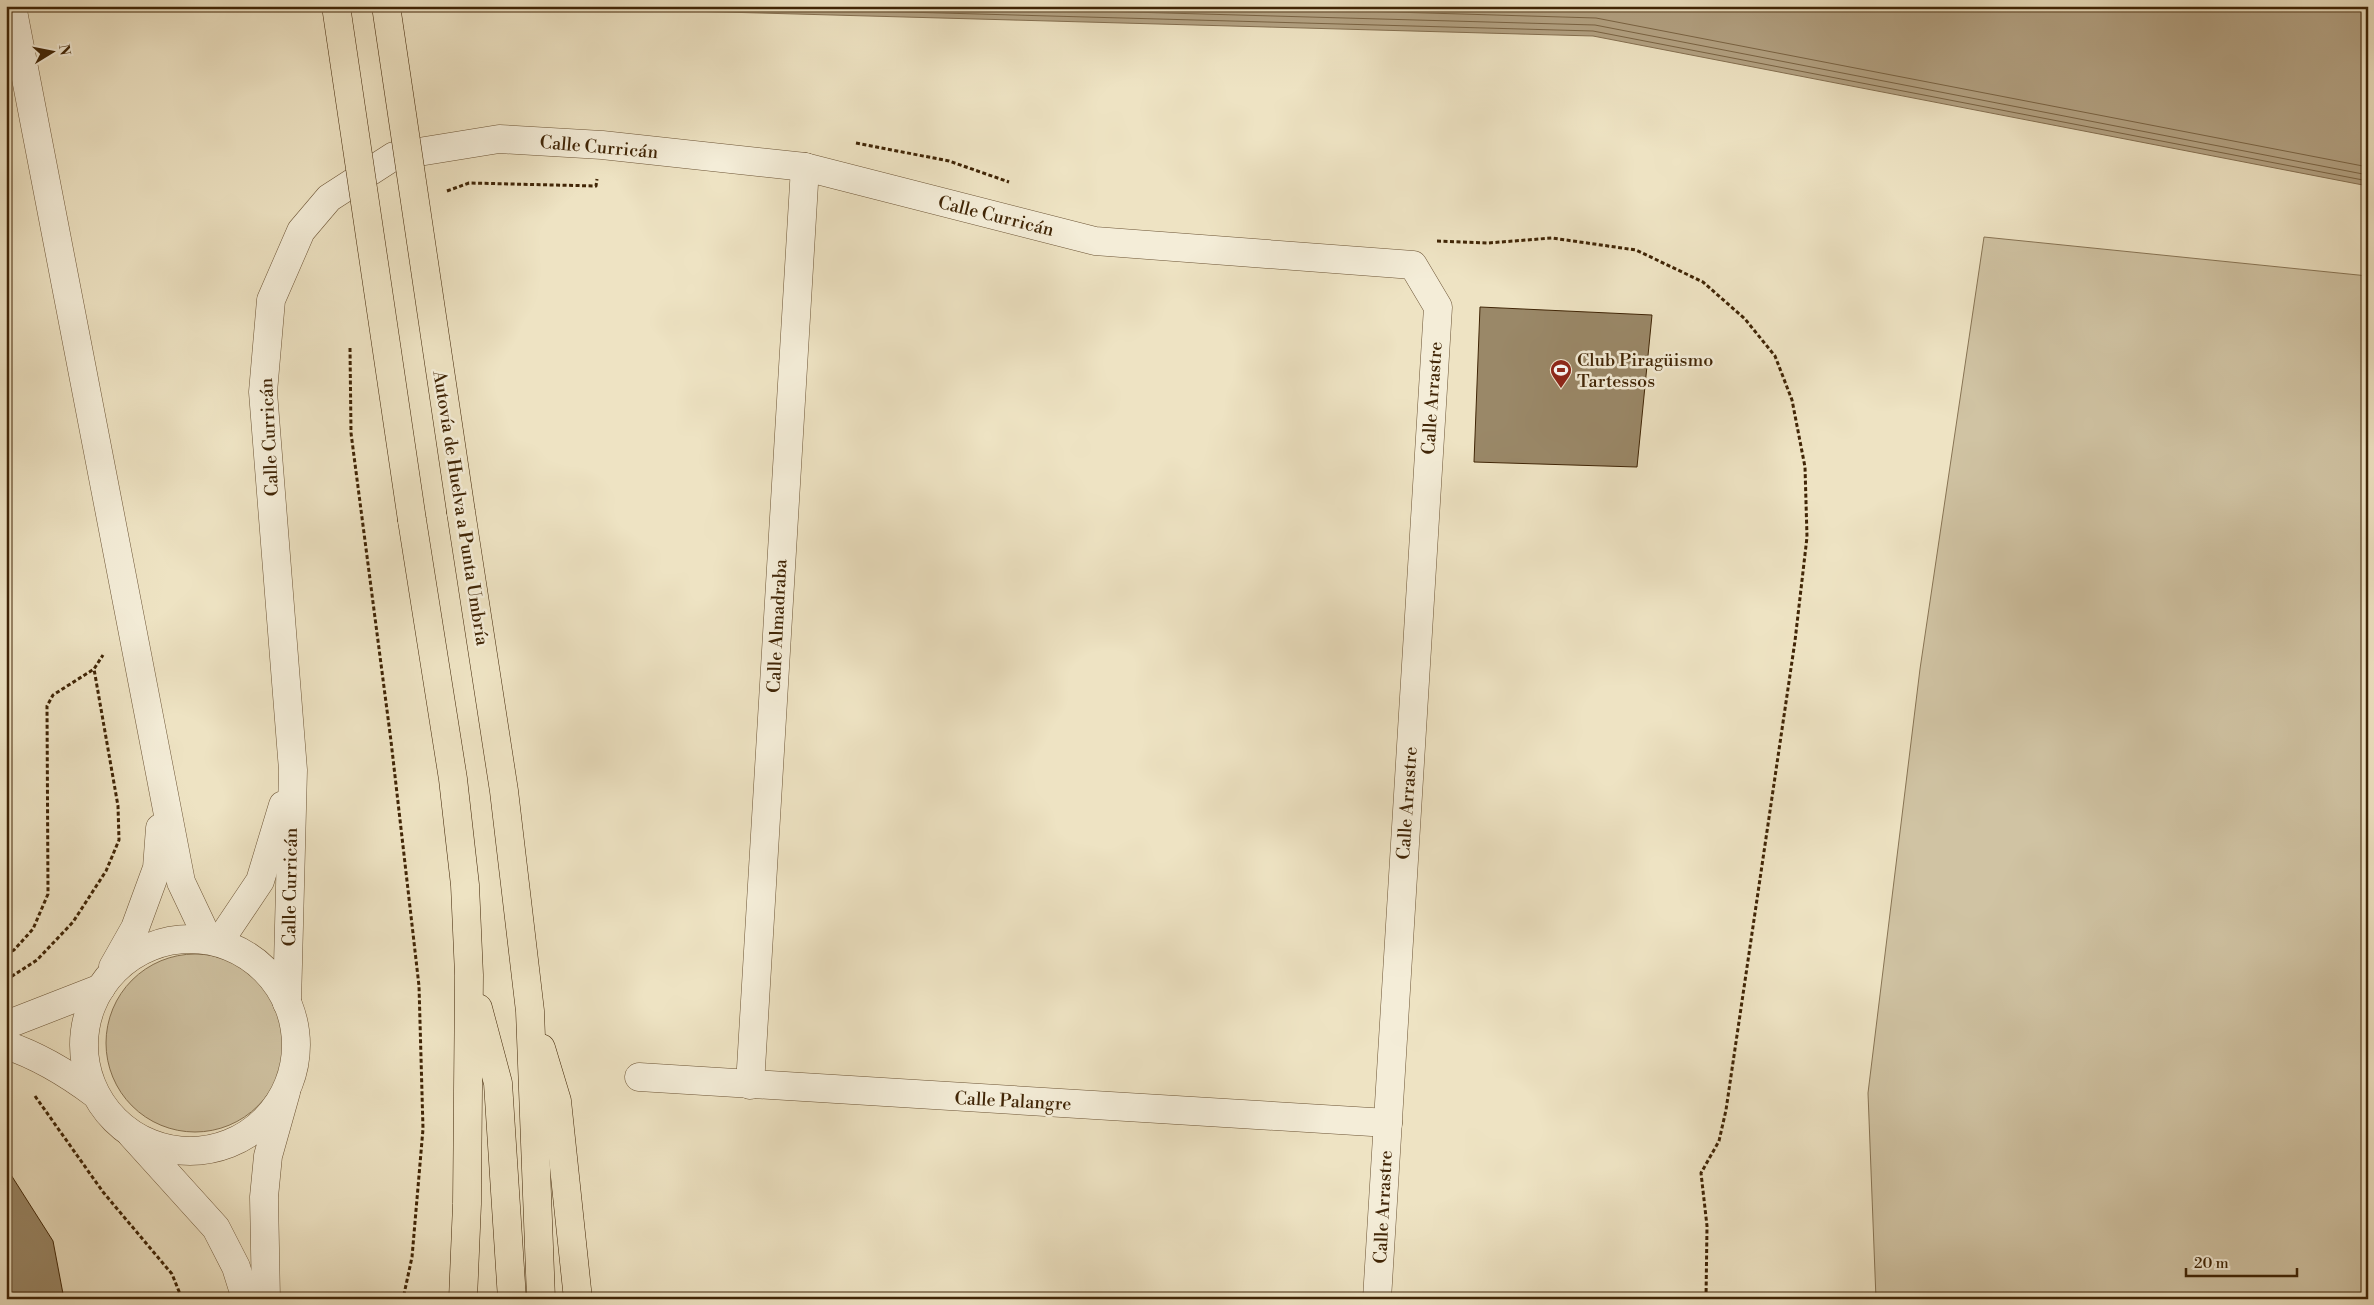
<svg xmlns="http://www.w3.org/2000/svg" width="2374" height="1305" viewBox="0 0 2374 1305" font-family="'Libre Bodoni',serif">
  <rect width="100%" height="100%" fill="#eee3c3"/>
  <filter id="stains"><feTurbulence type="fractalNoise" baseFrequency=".004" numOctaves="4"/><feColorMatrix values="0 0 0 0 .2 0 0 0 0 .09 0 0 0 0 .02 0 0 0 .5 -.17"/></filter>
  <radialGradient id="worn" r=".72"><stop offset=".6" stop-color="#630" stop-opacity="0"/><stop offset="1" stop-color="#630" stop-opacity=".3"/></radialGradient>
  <g fill="#d0c3a3" stroke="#887454">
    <path d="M1984 237 2368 276V1299H1876L1868 1093 1920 669Z"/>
    <circle cx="195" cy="1043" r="89"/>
  </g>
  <path fill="#b3a283" stroke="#857051" d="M506 6H2368V186L1593 36Z"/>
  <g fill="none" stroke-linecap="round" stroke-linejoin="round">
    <g stroke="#7a6444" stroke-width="1">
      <path d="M688 6 1593 31 2368 181"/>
      <path d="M916 6 1595 25 2368 175"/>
      <path d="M1190 6 1596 18 2368 167"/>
    </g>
  </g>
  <g fill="#9a8868" stroke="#402506">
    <path d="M1480 307 1652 315 1637 467 1474 462Z"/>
    <path d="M6 1167 53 1241 64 1299H6Z"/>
  </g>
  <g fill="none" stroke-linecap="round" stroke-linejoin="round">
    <g stroke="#6c5435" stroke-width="29">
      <g id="minor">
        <path d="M219 942 260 881 283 805"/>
        <path d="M287 1003 293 770 263 392 271 300 301 231 329 198 394 156 499 139 602 145 805 167 1095 241 1413 265 1438 307 1377 1299"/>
        <path d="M639 1077 1388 1123"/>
        <path d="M750 1085 805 167"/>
        <path d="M131 1134 216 1228 236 1267 246 1299"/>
        <path d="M266 1299 264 1197 268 1156 286 1092"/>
      </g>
    </g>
    <g stroke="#6c5435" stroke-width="29">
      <g id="tertiary">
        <path d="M12 6 181 882 208 939"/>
        <circle cx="190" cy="1045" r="106"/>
        <path d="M113 967 135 928 157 868 160 828"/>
        <path d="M6 1025 101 988"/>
        <path d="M6 1045C39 1056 67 1073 95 1094"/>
      </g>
    </g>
    <g stroke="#402506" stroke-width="29">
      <g id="motorway">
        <path d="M461 512 504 791 530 1011 541 1299"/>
        <path d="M412 520 453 779 465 885 469 975 467 1204 463 1299"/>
        <path d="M478 1008 498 1083 512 1299"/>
        <path d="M541 1048 557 1101 578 1299"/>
      </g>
    </g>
    <g stroke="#402506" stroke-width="3" stroke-dasharray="4 2.5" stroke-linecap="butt">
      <path d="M856 143 949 161 1009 182"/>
      <path d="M447 191 469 183 596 186 597 179"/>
      <path d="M1437 241 1488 243 1552 238 1636 250 1703 282 1745 319 1775 356 1792 400 1805 467 1807 537 1795 641 1726 1110 1719 1141 1701 1173 1707 1226 1706 1299"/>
      <path d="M350 348 351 433 391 741 419 986 423 1129 412 1257 403 1299"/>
      <path d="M6 954 14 950 33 929 48 894 47 706 53 695 94 669 103 655"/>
      <path d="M6 980 37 960 73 922 106 871 119 840 118 806 94 669"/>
      <path d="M35 1096 103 1192 172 1274 182 1299"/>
    </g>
    <use href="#minor" stroke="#f4edd8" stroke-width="28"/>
    <use href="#tertiary" stroke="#f4edd8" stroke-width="28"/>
    <use href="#motorway" stroke="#eee3c3" stroke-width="28"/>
    <g stroke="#402506" stroke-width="29" stroke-linecap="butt">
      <g id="motorway-bridge">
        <path d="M336 6 412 520"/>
        <path d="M386 6 461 512"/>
      </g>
    </g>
    <use href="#motorway-bridge" stroke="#eee3c3" stroke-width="28"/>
  </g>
  <defs>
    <g id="stadium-pin" transform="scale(1.125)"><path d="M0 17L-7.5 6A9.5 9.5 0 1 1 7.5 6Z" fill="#8f2418" stroke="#f4edd8"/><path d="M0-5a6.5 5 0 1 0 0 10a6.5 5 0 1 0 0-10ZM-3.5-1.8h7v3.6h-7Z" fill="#fff"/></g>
  </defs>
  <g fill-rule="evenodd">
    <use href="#stadium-pin" x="1561" y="370"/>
  </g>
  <g text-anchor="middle" stroke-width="5" stroke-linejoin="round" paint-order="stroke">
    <g font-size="18" fill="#402506" stroke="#f4edd8">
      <text transform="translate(599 147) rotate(5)" y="6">Calle Curricán</text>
      <text transform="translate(996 216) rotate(14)" y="6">Calle Curricán</text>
      <text transform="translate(1432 398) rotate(-86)" y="6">Calle Arrastre</text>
      <text transform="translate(269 437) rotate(-93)" y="6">Calle Curricán</text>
      <text transform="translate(461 508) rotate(81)" y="6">Autovía de Huelva a Punta Umbría</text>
      <text transform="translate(777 626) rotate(-87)" y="6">Calle Almadraba</text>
      <text transform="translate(1407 803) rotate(-86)" y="6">Calle Arrastre</text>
      <text transform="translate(290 887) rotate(-89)" y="6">Calle Curricán</text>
      <text transform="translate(1013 1101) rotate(3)" y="6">Calle Palangre</text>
      <text transform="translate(1383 1207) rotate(-87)" y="6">Calle Arrastre</text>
    </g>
    <g font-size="18" fill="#402506" stroke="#f4edd8" text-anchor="start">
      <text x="1577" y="366">Club Piragüismo<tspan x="1577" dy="21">Tartessos</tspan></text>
    </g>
  </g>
  <rect width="2374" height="1305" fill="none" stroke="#eee3c3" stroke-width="25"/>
  <rect x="8" y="8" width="2359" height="1290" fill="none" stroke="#402506" stroke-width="2.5"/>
  <rect x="12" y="12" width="2349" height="1280" fill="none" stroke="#402506"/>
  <g transform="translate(52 52) rotate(80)" stroke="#f4edd8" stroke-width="4" paint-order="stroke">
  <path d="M0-4L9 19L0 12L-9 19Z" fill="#402506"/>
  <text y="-8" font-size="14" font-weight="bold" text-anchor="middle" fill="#402506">N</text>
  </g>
  <path d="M2186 1268v8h111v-8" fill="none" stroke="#402506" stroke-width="2.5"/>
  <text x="2194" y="1268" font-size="15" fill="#402506" stroke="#f4edd8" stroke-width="4" paint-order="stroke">20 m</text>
  <rect width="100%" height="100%" filter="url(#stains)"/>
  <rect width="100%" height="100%" fill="url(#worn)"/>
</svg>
